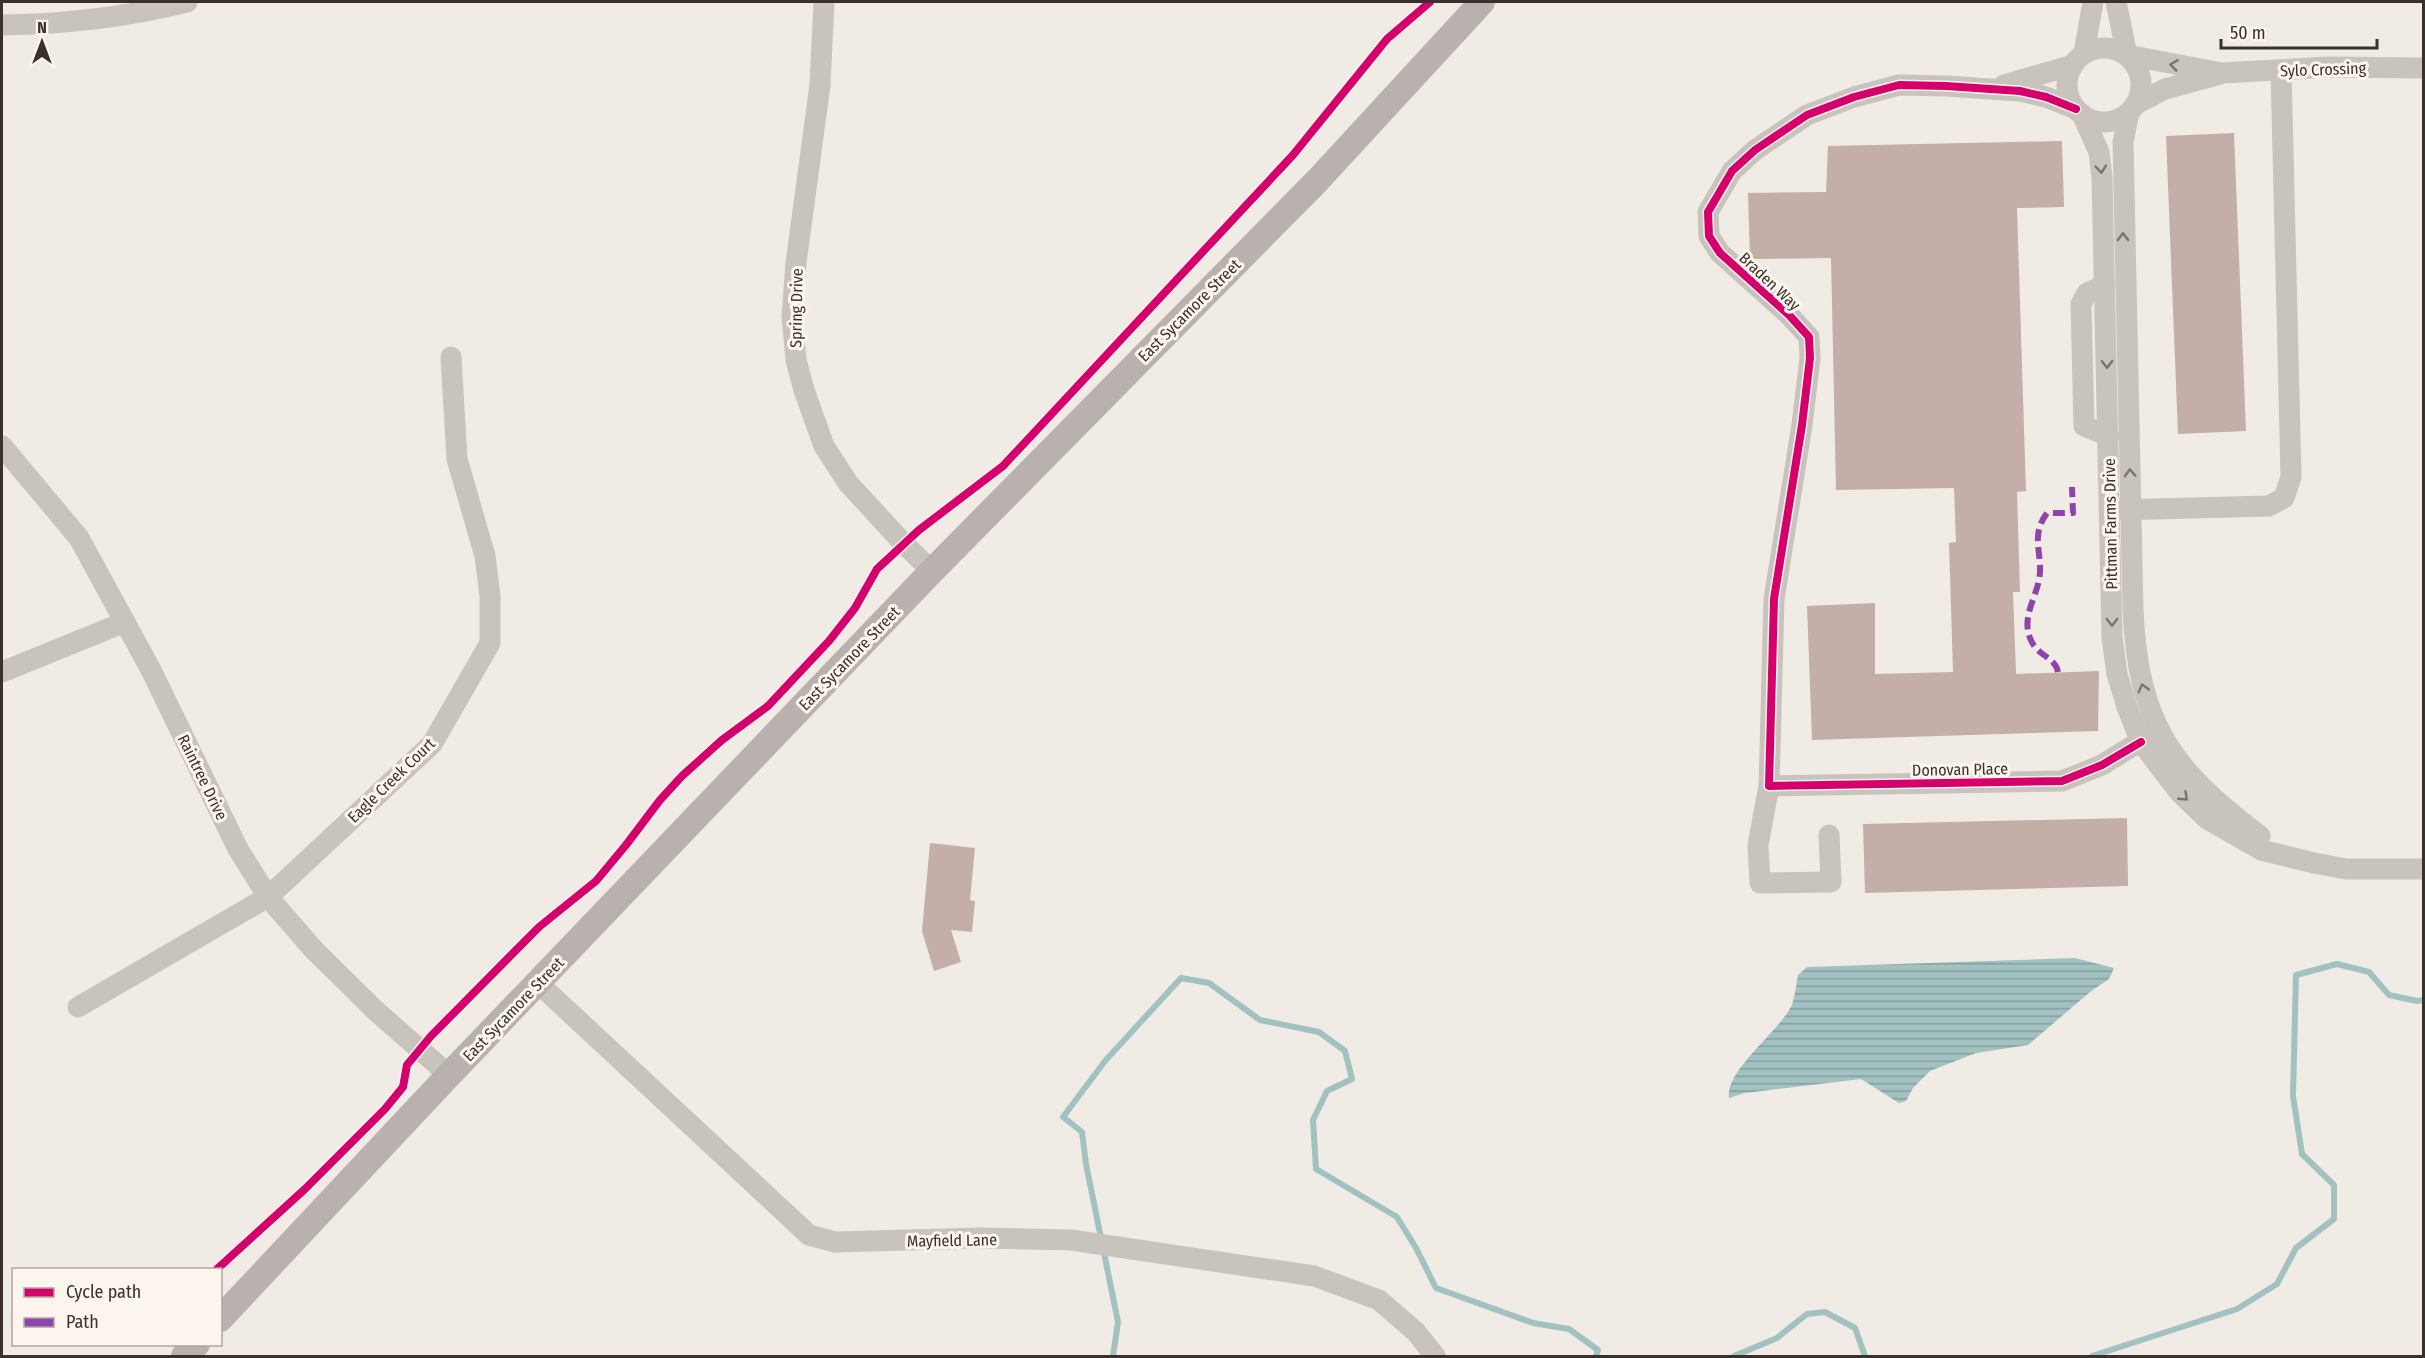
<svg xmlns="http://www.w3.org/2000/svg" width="2425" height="1358" viewBox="0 0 2425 1358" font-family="'Fira Sans Condensed',sans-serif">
  <defs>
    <pattern id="water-rules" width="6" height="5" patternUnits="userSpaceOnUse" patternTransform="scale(1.5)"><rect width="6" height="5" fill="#a1c2c1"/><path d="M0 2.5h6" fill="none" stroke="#849e9d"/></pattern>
  </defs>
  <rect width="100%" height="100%" fill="#f0ebe5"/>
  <path fill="url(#water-rules)" d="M2075 958 2114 968 2109 979 2090 992 2028 1045 1976 1053 1930 1071 1913 1088 1906 1101 1899 1103 1861 1079 1745 1093 1729 1098C1725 1071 1778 1032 1791 1007 1795 998 1796 985 1798 975L1807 967Z"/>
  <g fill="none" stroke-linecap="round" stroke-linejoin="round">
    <g stroke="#a1c2c1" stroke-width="6">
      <path d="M1113 1356 1118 1322 1086 1164 1082 1132 1063 1117 1105 1061 1181 978 1209 983 1260 1020 1319 1032 1345 1051 1352 1079 1327 1091 1313 1120 1316 1169 1397 1217 1416 1248 1436 1288 1533 1323 1569 1329 1598 1350 1596 1356"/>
      <path d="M1734 1356 1777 1338 1807 1314 1825 1312 1855 1328 1865 1356"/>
      <path d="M2092 1356 2237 1309 2277 1284 2296 1248 2334 1219V1185L2302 1154 2293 1096 2296 975 2337 964 2369 972 2389 995 2417 1001 2424 1000"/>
    </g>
  </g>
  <g fill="#c3afa7">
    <path d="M2234 133 2246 431 2178 434 2166 136Z"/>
    <path d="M2062 141 2064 207 2017 208 2026 491 2017 492 2020 592H2013L2016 674 2099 671 2098 731 1812 740 1807 606 1875 603V674L1953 672 1949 543 1956 542 1954 488 1836 490 1831 258 1750 259 1748 193 1826 192 1828 146Z"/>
    <path d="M2127 818 2128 886 1865 893 1863 824Z"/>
    <path d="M930 843 975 848 970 900 975 901 972 932 951 930 961 962 934 971 922 931Z"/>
  </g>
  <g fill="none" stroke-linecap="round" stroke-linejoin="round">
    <g stroke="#c9c3be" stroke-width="21">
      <path d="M824 2 820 85 796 263 792 315 796 360 804 390 824 446 848 483 904 544 932 571"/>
      <path d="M2116 2 2127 55 2222 73 2328 67 2424 68"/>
      <path d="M2 25C64 24 127 17 187 2"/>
      <circle cx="2104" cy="85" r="37"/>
      <path d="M2084 53 2093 2"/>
      <path d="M2004 85 2073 65"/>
      <path d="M2136 104 2165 89 2220 74"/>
      <path d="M2129 112 2123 142 2133 610C2138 723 2171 769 2260 836"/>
      <path d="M2082 114 2099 152 2102 178 2112 637 2117 674 2127 707 2141 742 2179 792 2207 819 2261 850 2314 863 2346 869H2424"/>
      <path d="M2105 285 2087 293 2081 304 2084 426 2109 436"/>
      <path d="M2 446 79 538 151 670 238 849 268 897 314 950 376 1011 449 1075"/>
      <path d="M2116 510 2269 506 2284 498 2291 477 2281 70"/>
      <path d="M2 672 125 622"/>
      <path d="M1769 786 2062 781 2102 765 2152 734"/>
      <path d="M1829 835 1831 882 1760 883 1758 845 1769 786 1774 599 1802 425 1810 358 1809 337 1789 315 1720 253 1709 236 1708 212 1732 171 1755 150 1807 115 1854 97 1899 85 1946 86 2020 91 2046 97 2076 109"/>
      <path d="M538 983 809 1235 835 1242 980 1238 1071 1240 1314 1276 1379 1300 1416 1332 1435 1356"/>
      <path d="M78 1007 268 897 432 744 490 643V596L485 556 457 459 451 357"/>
    </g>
    <g stroke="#b8b1ad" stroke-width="26">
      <path d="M220 1319 449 1075 932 571 1317 181 1482 2"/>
      <path d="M184 1356 197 1344"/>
    </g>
    <path stroke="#8e44ad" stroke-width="6" stroke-dasharray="12 6" stroke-linecap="butt" d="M2058 672C2055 656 2037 657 2030 638 2022 617 2035 600 2039 580 2044 555 2029 537 2047 513H2073L2072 487"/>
    <g stroke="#fbf5ee" stroke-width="11">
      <g id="cycleway">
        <path d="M2076 109 2046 97 2020 91 1946 86 1899 85 1854 97 1807 115 1755 150 1732 171 1708 212 1709 236 1720 253 1789 315 1809 337 1810 358 1802 425 1774 599 1769 786 2062 781 2102 765 2141 742"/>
        <path d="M216 1270 305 1189 385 1109 403 1087 407 1065 431 1036 539 927 596 881 626 845 660 800 682 776 722 740 768 706 829 641 855 608 877 569 919 530 1003 466 1293 155 1387 39 1430 2"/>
      </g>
    </g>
    <use href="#cycleway" stroke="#d6006c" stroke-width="8"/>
  </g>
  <defs><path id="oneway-chevron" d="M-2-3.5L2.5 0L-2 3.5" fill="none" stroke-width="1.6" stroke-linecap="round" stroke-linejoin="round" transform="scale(1.5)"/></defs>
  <g stroke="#7b726d">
    <use href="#oneway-chevron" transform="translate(2174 65) rotate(-172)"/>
    <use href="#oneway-chevron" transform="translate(2101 169) rotate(85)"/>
    <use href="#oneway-chevron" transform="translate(2123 237) rotate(-91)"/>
    <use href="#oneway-chevron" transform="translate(2107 364) rotate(89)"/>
    <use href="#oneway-chevron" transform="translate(2130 473) rotate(-92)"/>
    <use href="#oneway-chevron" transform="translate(2112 622) rotate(89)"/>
    <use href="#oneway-chevron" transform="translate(2143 688) rotate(-105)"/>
    <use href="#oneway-chevron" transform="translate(2184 797) rotate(44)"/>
  </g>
  <g text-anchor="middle" stroke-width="6" stroke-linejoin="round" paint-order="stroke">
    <g font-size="16" fill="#3b302b" stroke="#fbf5ee">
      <text transform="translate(2323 69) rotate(-2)" y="6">Sylo Crossing</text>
      <text transform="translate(1770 281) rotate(43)" y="6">Braden Way</text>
      <text transform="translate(796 308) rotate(-89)" y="6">Spring Drive</text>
      <text transform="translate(1189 310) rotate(-45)" y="6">East Sycamore Street</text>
      <text transform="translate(2110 524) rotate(-91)" y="6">Pittman Farms Drive</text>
      <text transform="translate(849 658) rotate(-46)" y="6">East Sycamore Street</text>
      <text transform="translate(1960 769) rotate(-1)" y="6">Donovan Place</text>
      <text transform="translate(203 777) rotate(64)" y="6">Raintree Drive</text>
      <text transform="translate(391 780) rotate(-44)" y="6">Eagle Creek Court</text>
      <text transform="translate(513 1009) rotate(-46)" y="6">East Sycamore Street</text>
      <text transform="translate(952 1240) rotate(-1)" y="6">Mayfield Lane</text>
    </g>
  </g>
  <rect width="2425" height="1358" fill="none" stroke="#3b302b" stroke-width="6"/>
  <rect x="12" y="1268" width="210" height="78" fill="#fbf5ee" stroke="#aea6a0" stroke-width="1.5"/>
  <rect x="24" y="1288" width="30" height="9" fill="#d6006c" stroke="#aea6a0" stroke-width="1.5"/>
  <text x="66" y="1298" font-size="18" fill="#3b302b">Cycle path</text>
  <rect x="24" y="1318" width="30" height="9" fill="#8e44ad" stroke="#aea6a0" stroke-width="1.5"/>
  <text x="66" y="1328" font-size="18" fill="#3b302b">Path</text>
  <g transform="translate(42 42)" stroke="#fbf5ee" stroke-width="4.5" paint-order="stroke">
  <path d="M0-4.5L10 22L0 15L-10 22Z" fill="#3b302b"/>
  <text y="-9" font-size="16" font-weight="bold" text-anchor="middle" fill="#3b302b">N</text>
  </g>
  <path d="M2221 39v9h156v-9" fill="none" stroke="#3b302b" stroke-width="3"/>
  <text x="2230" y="39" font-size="18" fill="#3b302b" stroke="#fbf5ee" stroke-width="4.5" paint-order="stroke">50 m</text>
</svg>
